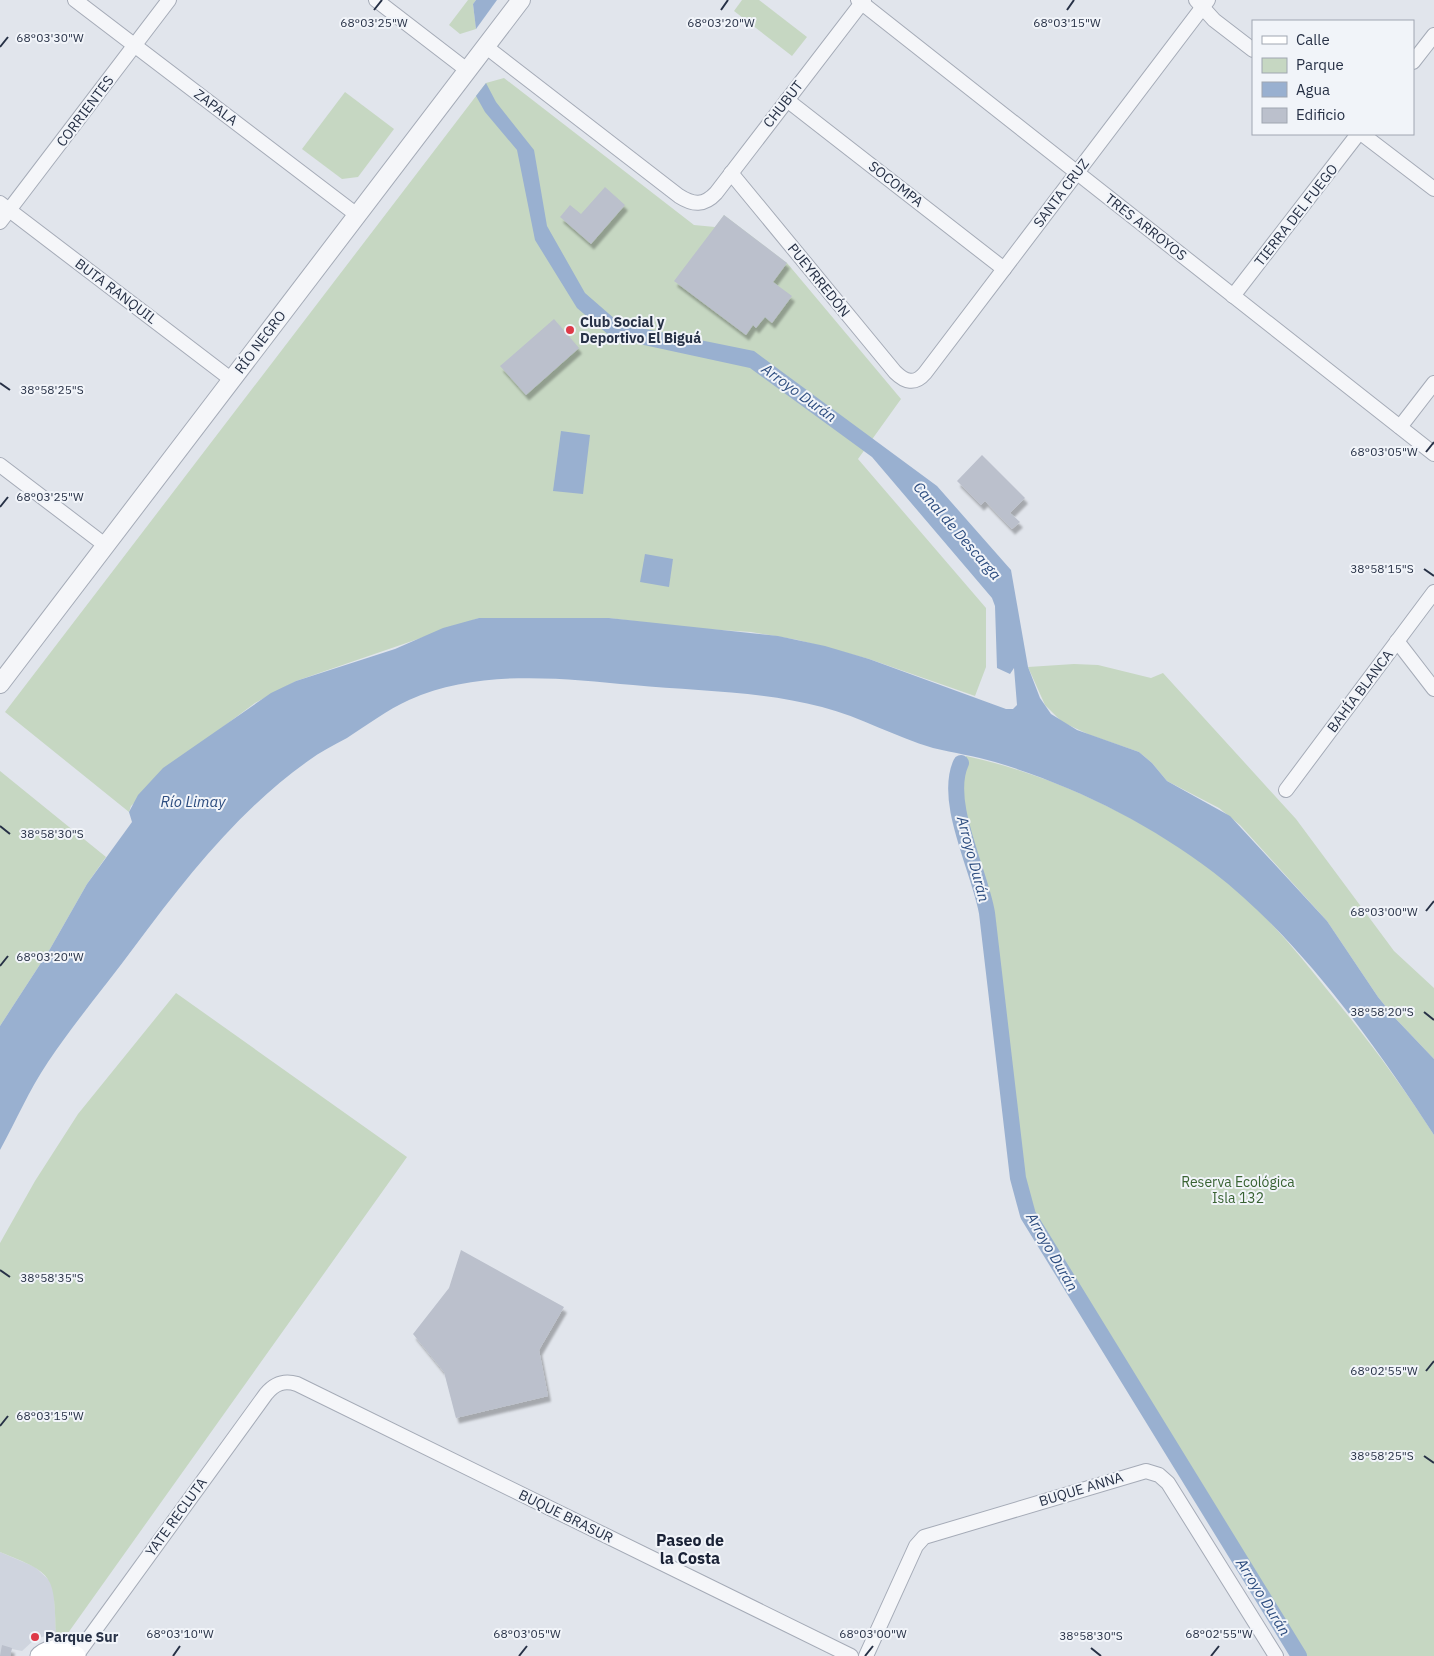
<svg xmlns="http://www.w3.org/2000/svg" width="1434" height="1656" viewBox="0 0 1434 1656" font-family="'IBM Plex Sans',sans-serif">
  <defs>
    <filter id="shadow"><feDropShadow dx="3" dy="5.5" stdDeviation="1" flood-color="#0004"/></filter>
  </defs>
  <rect width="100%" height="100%" fill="#e1e5ec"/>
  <path fill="#cfd4de" d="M0 1552 35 1567 51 1582 54 1591 56 1633 35 1639 22 1651 12 1649 10 1656H0Z"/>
  <g fill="#c6d7c2">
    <path d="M468 0H476L473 4 476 29 460 34 449 25Z"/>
    <path d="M742 0H759L807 37 792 56 734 11Z"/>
    <path d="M504 78 694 225 715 227 724 215 787 263 901 399 858 459 986 608V667L975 696 869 659 798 640 751 632 690 628 609 618H479L296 681 255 703 204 741 131 806 129 812 5 712 486 83Z"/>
    <path d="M345 92 394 129 358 177 342 179 302 149Z"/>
    <path d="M1074 664 1098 665 1151 678 1163 673 1296 819 1394 951 1434 988V1059L1395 1018 1378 997 1327 921 1240 825 1219 808 1167 781 1152 763 1139 752 1090 735 1062 722 1045 705 1028 667Z"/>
    <path d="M966 756C1065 777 1182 836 1255 907 1282 933 1306 963 1329 992 1367 1038 1402 1085 1434 1135V1656H1299L1038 1234 1021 1196 1018 1178 987 913 979 878 961 822 955 789 958 770Z"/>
    <path d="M0 771 106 857 87 884 50 949 0 1026Z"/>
    <path d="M176 993 407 1157 68 1633H56C54 1575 55 1574 0 1552V1243L35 1181 78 1114Z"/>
  </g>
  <g fill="#99b0d0">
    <path d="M476 0H497L476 29 473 4Z"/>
    <path d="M486 83 496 102 534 150 547 226 585 293 616 320 626 325 754 351 937 486 1011 570 1028 667 1040 698 1051 714 1077 730 1139 752 1152 763 1167 781 1230 816 1327 921 1378 997 1395 1018 1434 1059V1135C1375 1044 1299 938 1213 872 1149 823 1072 785 995 762 975 756 954 753 933 748 895 737 861 717 822 707 761 691 696 691 633 685 560 678 478 669 409 700 387 710 367 725 347 738 334 745 320 752 308 761 238 811 186 878 135 946 106 985 75 1022 48 1062 29 1090 16 1121 0 1150V1026L50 949 87 884 132 822 129 812 138 795 163 768 271 693 296 681 395 649 443 628 479 618H609L778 636 825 646 869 659 1006 709H1013L1017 705 1014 668 1010 674 997 668 995 606 992 598 872 457 750 368 616 339 610 336 577 308 535 240 517 150 485 112 476 96Z"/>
    <path d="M561 431 590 435 583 494 553 491Z"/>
    <path d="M645 554 673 559 669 587 640 582Z"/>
  </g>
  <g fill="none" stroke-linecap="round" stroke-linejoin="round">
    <path stroke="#99b0d0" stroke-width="16" d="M961 763C943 802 980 871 987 913L1018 1178 1028 1215 1299 1656"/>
  </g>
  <g fill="#bbc0cc" filter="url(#shadow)">
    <path d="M605 187 625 205 591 244 560 217 570 205 581 214Z"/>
    <path d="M724 215 787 263 773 282 792 296 772 323 765 317 756 328 753 325 746 335 674 281Z"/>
    <path d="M554 319 579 348 526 395 500 366Z"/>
    <path d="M982 455 1025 498 1010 513 1020 522 1012 529 985 501 981 505 957 481Z"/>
    <path d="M461 1250 564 1307 539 1350 548 1396 456 1418 444 1372 413 1334 449 1288Z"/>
    <path d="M2 1645 12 1648 10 1656H0Z"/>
  </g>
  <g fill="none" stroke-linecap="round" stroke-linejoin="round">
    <g stroke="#a5abb7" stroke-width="16">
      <g id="minor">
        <path d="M75 0 357 215"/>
        <path d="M376 0 467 70"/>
        <path d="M858 0 1434 454"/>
        <path d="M1196 0 1214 20 1253 50"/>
        <path d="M485 46 679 196C693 205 704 206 716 193L864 0"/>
        <path d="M1413 62 1434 35"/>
        <path d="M787 100 1004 269"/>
        <path d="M1362 134 1434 189"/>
        <path d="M731 173 895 372C905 382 915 385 925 373L1208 0"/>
        <path d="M0 203 232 380"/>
        <path d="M0 222 169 0"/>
        <path d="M1233 296 1358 134"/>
        <path d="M1400 427 1434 383"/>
        <path d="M0 465 105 545"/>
        <path d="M1397 641 1434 689"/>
        <path d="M1286 790 1434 592"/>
        <path d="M76 1656 266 1394C275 1383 284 1380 297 1384L851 1656"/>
        <path d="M866 1656 916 1546 924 1537 1146 1471 1159 1475 1168 1483 1276 1656"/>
      </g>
    </g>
    <g stroke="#a5abb7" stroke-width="20">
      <path id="tertiary" d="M0 684 521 0"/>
    </g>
    <g stroke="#a5abb7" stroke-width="21">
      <path id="secondary" d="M40 1656C51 1647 65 1647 76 1656"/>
    </g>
    <use href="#minor" stroke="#f5f6f9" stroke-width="14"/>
    <use href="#tertiary" stroke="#f5f6f9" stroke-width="18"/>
    <use href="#secondary" stroke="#fff" stroke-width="19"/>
  </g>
  <path fill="none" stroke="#273146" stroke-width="2" d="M374 10 382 0M721 10 728 0M1067 10 1074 0M0 47 8 37M0 383 10 390M1426 452 1434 442M0 507 8 497M1424 569 1434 576M0 826 10 834M1426 911 1434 901M0 966 8 956M1424 1012 1434 1020M0 1270 10 1277M1426 1371 1434 1361M0 1426 8 1416M1424 1456 1434 1463M1091 1648 1101 1656M173 1656 180 1646M519 1656 527 1646M865 1656 873 1646M1211 1656 1219 1646"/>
  <g fill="#de3948" stroke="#f1f4f9" stroke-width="2">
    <circle cx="570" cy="330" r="5"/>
    <circle cx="35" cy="1637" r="5"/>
  </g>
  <g text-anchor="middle" stroke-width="4" stroke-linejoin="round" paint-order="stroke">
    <g font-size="14" fill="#273146" stroke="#f1f4f9">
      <text transform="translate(783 104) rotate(-52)" y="5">CHUBUT</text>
      <text transform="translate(216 107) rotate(37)" y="5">ZAPALA</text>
      <text transform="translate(85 111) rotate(-53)" y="5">CORRIENTES</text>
      <text transform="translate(896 184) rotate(38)" y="5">SOCOMPA</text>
      <text transform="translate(1061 193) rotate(-53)" y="5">SANTA CRUZ</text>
      <text transform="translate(1296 215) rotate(-52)" y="5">TIERRA DEL FUEGO</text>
      <text transform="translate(1146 227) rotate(38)" y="5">TRES ARROYOS</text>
      <text transform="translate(819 280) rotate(51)" y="5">PUEYRREDÓN</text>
      <text transform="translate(116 291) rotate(37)" y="5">BUTA RANQUIL</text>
      <text transform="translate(260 342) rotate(-53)" y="5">RÍO NEGRO</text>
      <text transform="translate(1360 691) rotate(-53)" y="5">BAHÍA BLANCA</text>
      <text transform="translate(1081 1489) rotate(-17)" y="5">BUQUE ANNA</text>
      <text transform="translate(566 1516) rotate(26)" y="5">BUQUE BRASUR</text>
      <text transform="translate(176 1517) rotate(-54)" y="5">YATE RECLUTA</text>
    </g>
    <g font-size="14" font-weight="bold" fill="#273146" stroke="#f1f4f9" text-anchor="start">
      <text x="580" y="327">Club Social y<tspan x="580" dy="16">Deportivo El Biguá</tspan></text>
      <text x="45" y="1642">Parque Sur</text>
    </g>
    <g font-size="14" fill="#396333" stroke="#f1f4f9">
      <text x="1238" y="1187">Reserva Ecológica<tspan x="1238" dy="16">Isla 132</tspan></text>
    </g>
    <g font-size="15" font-style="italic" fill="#2c4c7f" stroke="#f1f4f9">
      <text transform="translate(799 393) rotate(36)" y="5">Arroyo Durán</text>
      <text transform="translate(957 531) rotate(49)" y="5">Canal de Descarga</text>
      <text x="193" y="807">Río Limay</text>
      <text transform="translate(973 859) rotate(75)" y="5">Arroyo Durán</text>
      <text transform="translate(1052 1252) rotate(60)" y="5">Arroyo Durán</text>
      <text transform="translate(1263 1597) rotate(58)" y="5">Arroyo Durán</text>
    </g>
    <g font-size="16" font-weight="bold" fill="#1a2236" stroke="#f1f4f9">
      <text x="690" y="1546">Paseo de<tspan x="690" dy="18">la Costa</tspan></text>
    </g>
  </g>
  <g font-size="12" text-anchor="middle" fill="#273146" stroke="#f1f4f9" stroke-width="4" stroke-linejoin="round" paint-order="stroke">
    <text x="374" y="27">68°03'25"W</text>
    <text x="721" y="27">68°03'20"W</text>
    <text x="1067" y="27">68°03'15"W</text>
    <text x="50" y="42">68°03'30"W</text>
    <text x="52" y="394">38°58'25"S</text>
    <text x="1384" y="456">68°03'05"W</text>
    <text x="50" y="501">68°03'25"W</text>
    <text x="1382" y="573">38°58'15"S</text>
    <text x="52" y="838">38°58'30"S</text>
    <text x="1384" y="916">68°03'00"W</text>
    <text x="50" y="961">68°03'20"W</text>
    <text x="1382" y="1016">38°58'20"S</text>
    <text x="52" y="1282">38°58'35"S</text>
    <text x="1384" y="1375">68°02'55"W</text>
    <text x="50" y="1420">68°03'15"W</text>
    <text x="1382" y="1460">38°58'25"S</text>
    <text x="180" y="1638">68°03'10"W</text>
    <text x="527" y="1638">68°03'05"W</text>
    <text x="873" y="1638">68°03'00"W</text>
    <text x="1219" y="1638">68°02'55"W</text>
    <text x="1091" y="1640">38°58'30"S</text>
  </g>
  <rect x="1252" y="20" width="162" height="115" fill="#f1f4f9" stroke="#a0a6b1"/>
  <rect x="1262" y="36" width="25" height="8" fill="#ffffff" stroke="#a0a6b1"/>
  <text x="1296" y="45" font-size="15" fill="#273146">Calle</text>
  <rect x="1262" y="58" width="25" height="15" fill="#c6d7c2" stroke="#a0a6b1"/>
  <text x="1296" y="70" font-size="15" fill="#273146">Parque</text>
  <rect x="1262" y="82" width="25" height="15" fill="#99b0d0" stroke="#a0a6b1"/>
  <text x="1296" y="95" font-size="15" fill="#273146">Agua</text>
  <rect x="1262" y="108" width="25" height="15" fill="#bbc0cc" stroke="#a0a6b1"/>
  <text x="1296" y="120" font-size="15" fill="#273146">Edificio</text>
</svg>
